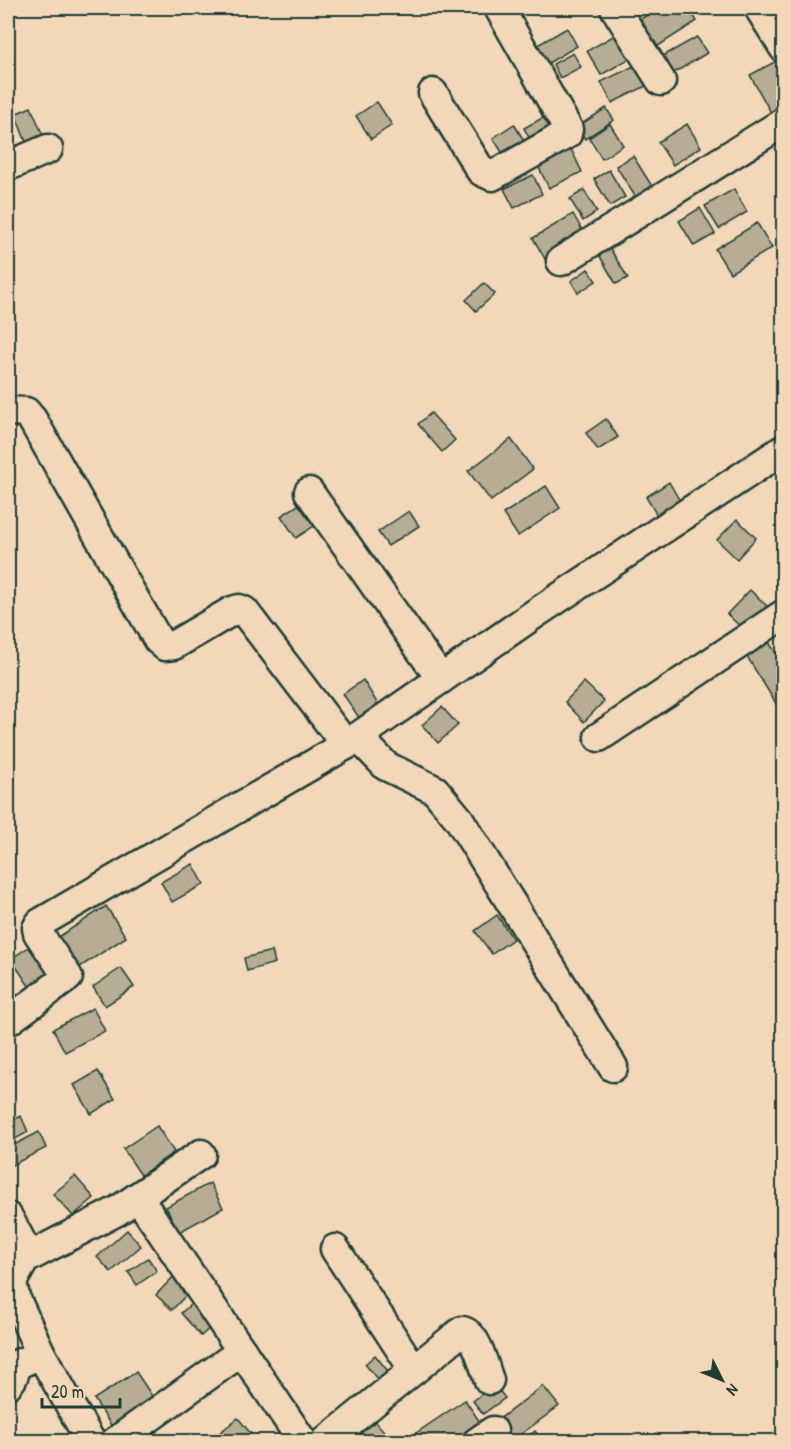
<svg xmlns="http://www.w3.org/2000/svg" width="791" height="1449" viewBox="0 0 791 1449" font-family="'Patrick Hand',sans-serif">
  <rect width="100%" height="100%" fill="#f2d7b9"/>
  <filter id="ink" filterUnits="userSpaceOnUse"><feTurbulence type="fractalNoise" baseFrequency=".0167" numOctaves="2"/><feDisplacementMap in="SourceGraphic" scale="12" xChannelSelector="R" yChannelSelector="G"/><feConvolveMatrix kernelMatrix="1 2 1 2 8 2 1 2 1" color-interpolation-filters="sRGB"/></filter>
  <g filter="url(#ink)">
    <g fill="#b7ac94" stroke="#1f3d34" stroke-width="1.5">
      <path d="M658 8H688L697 21 652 50 634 23Z"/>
      <path d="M567 28 577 46 540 68 529 50Z"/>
      <path d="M627 28 641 52 601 75 587 51Z"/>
      <path d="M697 37 707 53 664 79 654 61Z"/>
      <path d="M573 53 581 67 560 78 553 64Z"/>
      <path d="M784 57V113L774 118 750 75Z"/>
      <path d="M642 62 652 83 612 103 601 82Z"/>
      <path d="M377 102 392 125 371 139 356 116Z"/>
      <path d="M31 107 45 140 28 147 15 114Z"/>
      <path d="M606 108 614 120 585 139 577 127Z"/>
      <path d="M555 111 563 126 532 143 524 128Z"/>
      <path d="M514 124 526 144 505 157 493 138Z"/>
      <path d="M610 124 623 145 602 159 589 138Z"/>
      <path d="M687 124 701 147 673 165 658 142Z"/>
      <path d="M570 147 582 172 549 188 537 164Z"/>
      <path d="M633 156 655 191 638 201 616 166Z"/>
      <path d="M609 170 625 197 610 206 594 179Z"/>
      <path d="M533 175 542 194 514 208 504 189Z"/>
      <path d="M734 189 747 212 719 229 705 206Z"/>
      <path d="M584 190 597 212 583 221 570 199Z"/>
      <path d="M700 208 715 234 694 246 679 221Z"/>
      <path d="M573 214 585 235 545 259 533 238Z"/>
      <path d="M757 223 772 248 730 273 715 249Z"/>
      <path d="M609 247 628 278 616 284 598 253Z"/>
      <path d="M588 269 596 281 578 293 571 281Z"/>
      <path d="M484 283 495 294 476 311 466 300Z"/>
      <path d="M431 413 455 440 442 452 418 424Z"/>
      <path d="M606 419 618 437 598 450 586 433Z"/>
      <path d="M511 439 533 469 491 501 468 471Z"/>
      <path d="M669 482 681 503 658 517 646 497Z"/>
      <path d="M546 486 560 508 518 536 503 514Z"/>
      <path d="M309 498 323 520 296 538 281 516Z"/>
      <path d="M409 511 419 526 388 546 378 532Z"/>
      <path d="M737 519 756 538 737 559 717 540Z"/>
      <path d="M750 590 769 608 746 632 727 614Z"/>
      <path d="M768 641 784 665V702L777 705 746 655Z"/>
      <path d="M363 680 379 706 360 719 343 694Z"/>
      <path d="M584 682 604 701 584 722 565 702Z"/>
      <path d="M442 707 458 725 438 743 422 725Z"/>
      <path d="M193 864 204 884 172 902 161 882Z"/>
      <path d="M106 906 126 937 77 969 57 938Z"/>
      <path d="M497 915 513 939 492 954 475 931Z"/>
      <path d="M36 942 54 970 29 986 11 959Z"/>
      <path d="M272 951 275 963 247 971 244 958Z"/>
      <path d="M121 968 134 987 105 1006 93 987Z"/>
      <path d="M93 1008 105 1031 65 1052 53 1029Z"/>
      <path d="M98 1071 115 1099 91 1114 74 1085Z"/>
      <path d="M21 1116 28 1132 8 1143V1123Z"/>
      <path d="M157 1126 174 1152 141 1175 123 1149Z"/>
      <path d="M39 1132 46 1148 8 1167V1148Z"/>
      <path d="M75 1176 94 1198 73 1216 53 1194Z"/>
      <path d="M210 1183 223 1208 179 1232 166 1207Z"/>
      <path d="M127 1230 141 1246 111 1272 97 1257Z"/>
      <path d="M148 1258 157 1271 137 1285 128 1272Z"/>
      <path d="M175 1275 191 1290 172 1310 156 1295Z"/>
      <path d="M200 1296 220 1319 201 1336 181 1313Z"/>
      <path d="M375 1355 391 1375 381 1384 365 1364Z"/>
      <path d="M136 1372 158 1405 116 1433 94 1399Z"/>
      <path d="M494 1384 505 1398 483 1414 473 1401Z"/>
      <path d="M543 1386 559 1406 513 1440 498 1420Z"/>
      <path d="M465 1400 486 1431 471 1442H403Z"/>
      <path d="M369 1414 388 1436 382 1442H361L350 1430Z"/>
      <path d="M238 1418 256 1440 208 1442Z"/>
      <path d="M535 1431 543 1442H521Z"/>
    </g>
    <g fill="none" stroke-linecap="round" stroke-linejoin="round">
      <g stroke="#1f3d34" stroke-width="33">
        <g id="minor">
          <path d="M615 8 661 81"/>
          <path d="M759 8 784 48"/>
          <path d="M433 93 481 171 492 176 567 134 568 129 499 8"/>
          <path d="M8 166 48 149"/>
          <path d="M561 261 784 122"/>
          <path d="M8 411 26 412 32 419 158 640 165 646 174 645 232 611 239 609 244 611 346 745"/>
          <path d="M309 492 441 679"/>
          <path d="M358 737 386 766 435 790 459 819 613 1067"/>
          <path d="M599 737 784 614"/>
          <path d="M8 1021 68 977 38 933 37 928 40 923 346 745 536 613 784 449"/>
          <path d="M138 1197 303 1442"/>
          <path d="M8 1217 27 1252 25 1259 12 1282 15 1297 41 1354 91 1442"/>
          <path d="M335 1249 414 1370"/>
          <path d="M25 1259 117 1211 201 1154"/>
          <path d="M8 1384 12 1379 18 1364 41 1354"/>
          <path d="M115 1442 242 1351"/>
          <path d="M325 1442 462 1331C477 1333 484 1367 489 1380"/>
          <path d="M477 1442 493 1431"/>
        </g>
      </g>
      <use href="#minor" stroke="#f2d7b9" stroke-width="28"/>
    </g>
  </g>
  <rect width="791" height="1449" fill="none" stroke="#f2d7b9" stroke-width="30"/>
  <rect x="15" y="15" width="761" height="1419" fill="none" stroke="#1f3d34" stroke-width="2" filter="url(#ink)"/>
  <g transform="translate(722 1380) rotate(133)" stroke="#f2d7b9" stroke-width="4.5" paint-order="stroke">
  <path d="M0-4.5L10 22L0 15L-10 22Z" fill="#1f3d34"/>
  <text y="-9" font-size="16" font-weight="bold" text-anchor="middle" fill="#1f3d34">N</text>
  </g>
  <path d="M42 1398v9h78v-9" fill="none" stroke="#1f3d34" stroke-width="3"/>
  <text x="51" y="1398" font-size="18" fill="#1f3d34" stroke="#f2d7b9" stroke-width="4.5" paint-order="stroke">20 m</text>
</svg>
